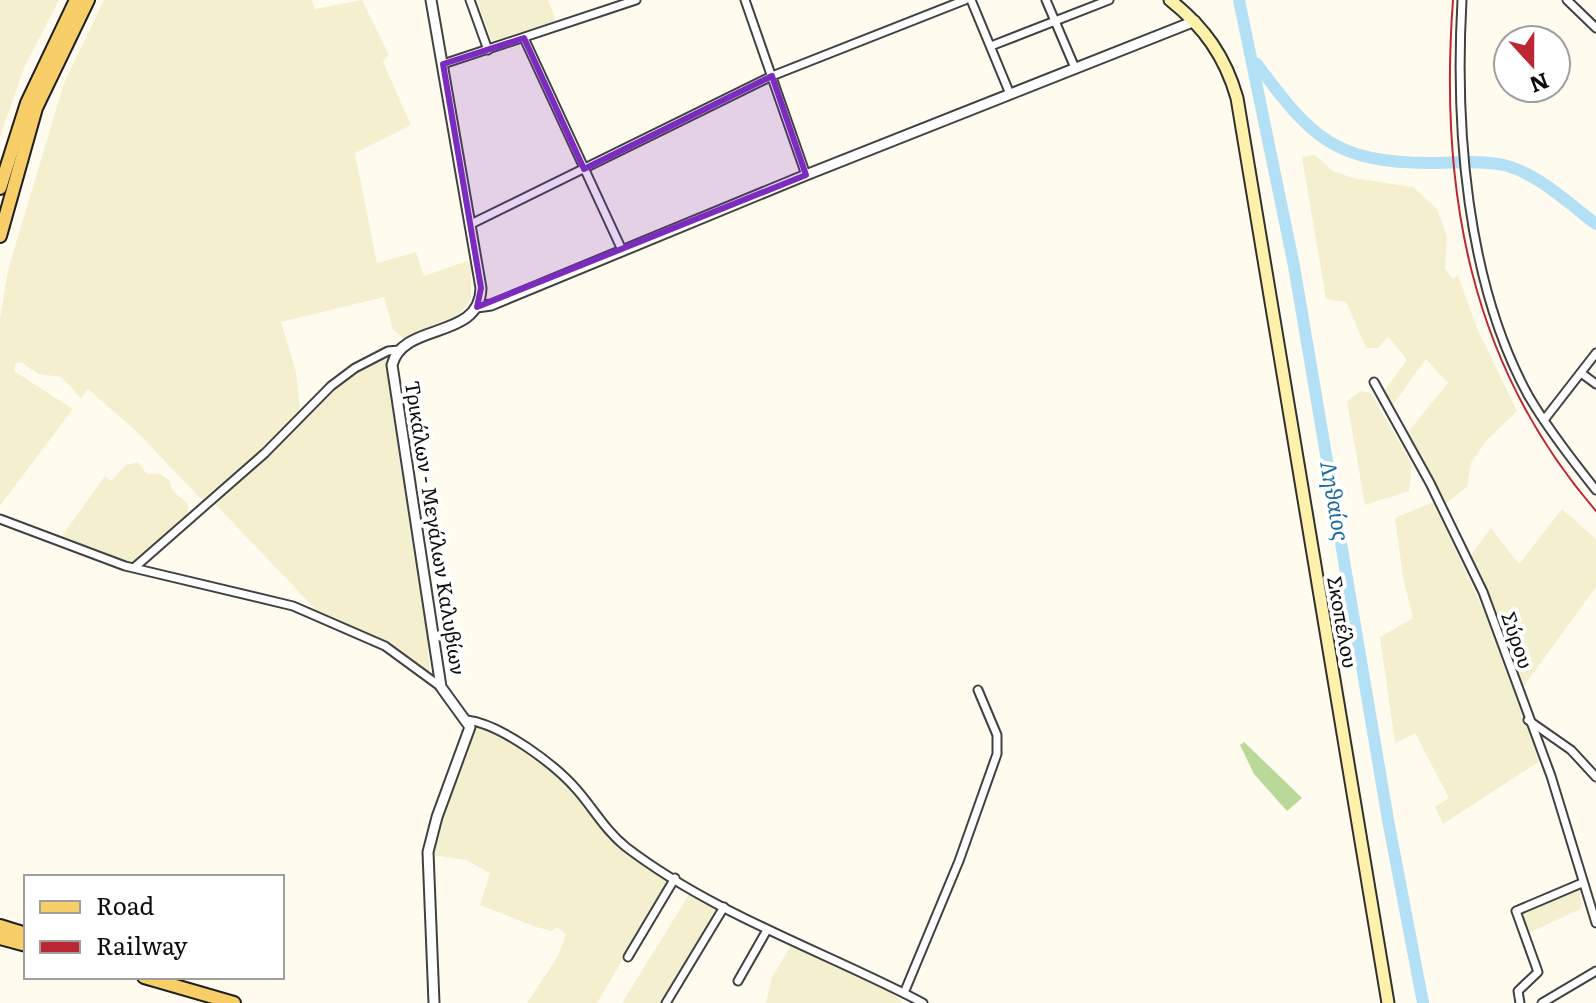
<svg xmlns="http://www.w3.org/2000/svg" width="1596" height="1003" viewBox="0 0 1596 1003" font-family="Literata,serif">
  <rect width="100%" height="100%" fill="#fffbef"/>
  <g fill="#f4f0cf">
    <path d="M0 0H59L24 68 0 137Z"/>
    <path d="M104 0H312L315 9 362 0 389 55 383 62 411 125 355 153 377 263 416 252 424 276 467 261 471 263V299L458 316 404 339 393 330 384 297 281 322 296 372 300 410 209 501 199 497 136 431 88 389 81 398 61 377 38 374 21 362 16 363 14 371 73 409 0 506V318L8 270 64 83Z"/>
    <path d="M477 0H548L556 21 492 41Z"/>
    <path d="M1315 155 1333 171 1353 178 1413 187 1437 209 1447 236 1445 269 1453 279 1458 275 1476 326 1517 411 1487 440 1471 463 1467 487 1445 504 1408 432 1448 383 1426 359 1392 406 1384 391 1407 360 1388 337 1378 348H1366L1346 302 1326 299 1302 157Z"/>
    <path d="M385 356 425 612 430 674 395 647 322 616 214 503 343 378Z"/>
    <path d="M1361 391 1371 393 1412 465 1409 491 1365 505 1347 401Z"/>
    <path d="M138 462 147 474H160L169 480 173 491 188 504V517L133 563 60 539 105 476 111 481 126 465Z"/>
    <path d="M1433 502 1482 607 1540 761 1443 824 1435 807 1449 798 1415 733 1395 743 1380 637 1413 618 1403 577 1395 518Z"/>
    <path d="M1562 509 1596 539V587L1523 687 1469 557 1491 528 1519 564Z"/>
    <path d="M480 722 544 763 578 794 603 828 670 879 597 1003H527L558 956 566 934 557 927 552 931 536 927 480 905 490 873 466 860 432 855 443 813 469 750 474 725Z"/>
    <path d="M1572 890H1579L1582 908 1527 934 1518 911Z"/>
    <path d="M690 893 720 908 663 1003H622Z"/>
    <path d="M791 946H797L889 990 903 1003H766L772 977Z"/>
  </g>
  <path fill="#b8d998" d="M1244 742 1302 798 1287 811 1254 774 1240 745Z"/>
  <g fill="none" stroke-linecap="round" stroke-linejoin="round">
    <g stroke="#b4e0f5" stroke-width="12">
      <path d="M1239 0 1294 266 1388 820 1423 1003"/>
      <path d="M1257 64C1311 138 1336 163 1431 163 1454 163 1481 160 1504 165 1539 174 1568 203 1596 224"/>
    </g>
    <g stroke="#414141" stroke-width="11">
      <g id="minor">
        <path d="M470 0 488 50"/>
        <path d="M745 0 806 175"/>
        <path d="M971 0 1010 94"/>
        <path d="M1046 0 1075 68"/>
        <path d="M1462 0C1455 127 1466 281 1528 395 1547 428 1572 460 1596 490"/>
        <path d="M1567 0 1596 28"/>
        <path d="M524 38 622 250"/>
        <path d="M991 46 1109 0"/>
        <path d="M443 64 636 0"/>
        <path d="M471 224 772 76 965 0"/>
        <path d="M1581 373 1596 384"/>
        <path d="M1374 382 1430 483 1483 592 1551 776 1596 923"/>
        <path d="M1544 420 1596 353"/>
        <path d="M0 519 125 566 293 606 385 646 441 687"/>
        <path d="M135 567 265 453 331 386 355 368 388 351 399 350"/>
        <path d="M467 720C501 724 556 765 578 791 595 811 606 831 626 847 715 915 824 951 923 1003"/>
        <path d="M1528 720 1571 750 1596 777"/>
        <path d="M628 957 675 878"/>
        <path d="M738 981 767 930"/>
        <path d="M904 993 959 861 997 754V735L978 690"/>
        <path d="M666 1003 724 907"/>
        <path d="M1520 1003 1518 991 1538 972 1516 911 1582 883"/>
        <path d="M1542 1003 1596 971"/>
      </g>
    </g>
    <g stroke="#414141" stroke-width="13">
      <g id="tertiary">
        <path d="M431 0 481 288C480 341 403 321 392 365L441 687 470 727 437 817 428 852 434 1003"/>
        <path d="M477 307 491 305 806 175 1195 21"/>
      </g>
    </g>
    <g stroke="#303030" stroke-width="15">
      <path id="secondary" d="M1170 0C1204 27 1225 56 1237 98L1388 1003"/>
    </g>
    <g stroke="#1f1f1f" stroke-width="16">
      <g id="primary">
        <path d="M0 188 27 103 76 0"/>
        <path d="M0 236 36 108 88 0"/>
        <path d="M0 926 26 934"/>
        <path d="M0 938 26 945"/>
        <path d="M144 977 234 1003"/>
      </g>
    </g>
    <use href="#minor" stroke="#fff" stroke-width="7"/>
    <use href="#tertiary" stroke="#fff" stroke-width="9"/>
    <use href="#secondary" stroke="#fef1ab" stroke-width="11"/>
    <use href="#primary" stroke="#f7ce67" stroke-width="12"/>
    <path stroke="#bc2734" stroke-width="2" d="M1453 0C1439 188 1469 364 1596 511"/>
  </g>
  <path fill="#7b2cbf" fill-opacity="0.2" stroke="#7b2cbf" stroke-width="6" stroke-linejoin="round" d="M524 38 584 169 772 76 806 175 477 307 481 288 443 64Z"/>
  <g text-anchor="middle" stroke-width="8" stroke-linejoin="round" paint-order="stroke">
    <g font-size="20" fill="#0e0e0e" stroke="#fff">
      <text transform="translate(435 528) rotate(81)" y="7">Τρικάλων - Μεγάλων Καλυβίων</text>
      <text transform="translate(1342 622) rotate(80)" y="7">Σκοπέλου</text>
      <text transform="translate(1517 640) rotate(71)" y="7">Σύρου</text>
    </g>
    <g font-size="22" font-style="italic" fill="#18699e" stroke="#fff">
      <text transform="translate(1335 501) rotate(80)" y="8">Ληθαίος</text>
    </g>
  </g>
  <rect x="24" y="875" width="260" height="104" fill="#ffffff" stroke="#9f9f9f" stroke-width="2"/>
  <rect x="40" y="901" width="40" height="12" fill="#f7ce67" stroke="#9f9f9f" stroke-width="2"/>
  <text x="96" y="915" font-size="24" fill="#0e0e0e">Road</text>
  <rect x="40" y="941" width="40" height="12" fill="#bc2734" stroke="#9f9f9f" stroke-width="2"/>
  <text x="96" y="955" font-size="24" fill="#0e0e0e">Railway</text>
  <g transform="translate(1532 64) rotate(159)"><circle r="38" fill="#ffffff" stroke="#9f9f9f" stroke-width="2"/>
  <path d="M0-6L14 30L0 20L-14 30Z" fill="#bc2734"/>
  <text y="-12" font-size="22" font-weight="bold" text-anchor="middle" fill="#0e0e0e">N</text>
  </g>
</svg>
